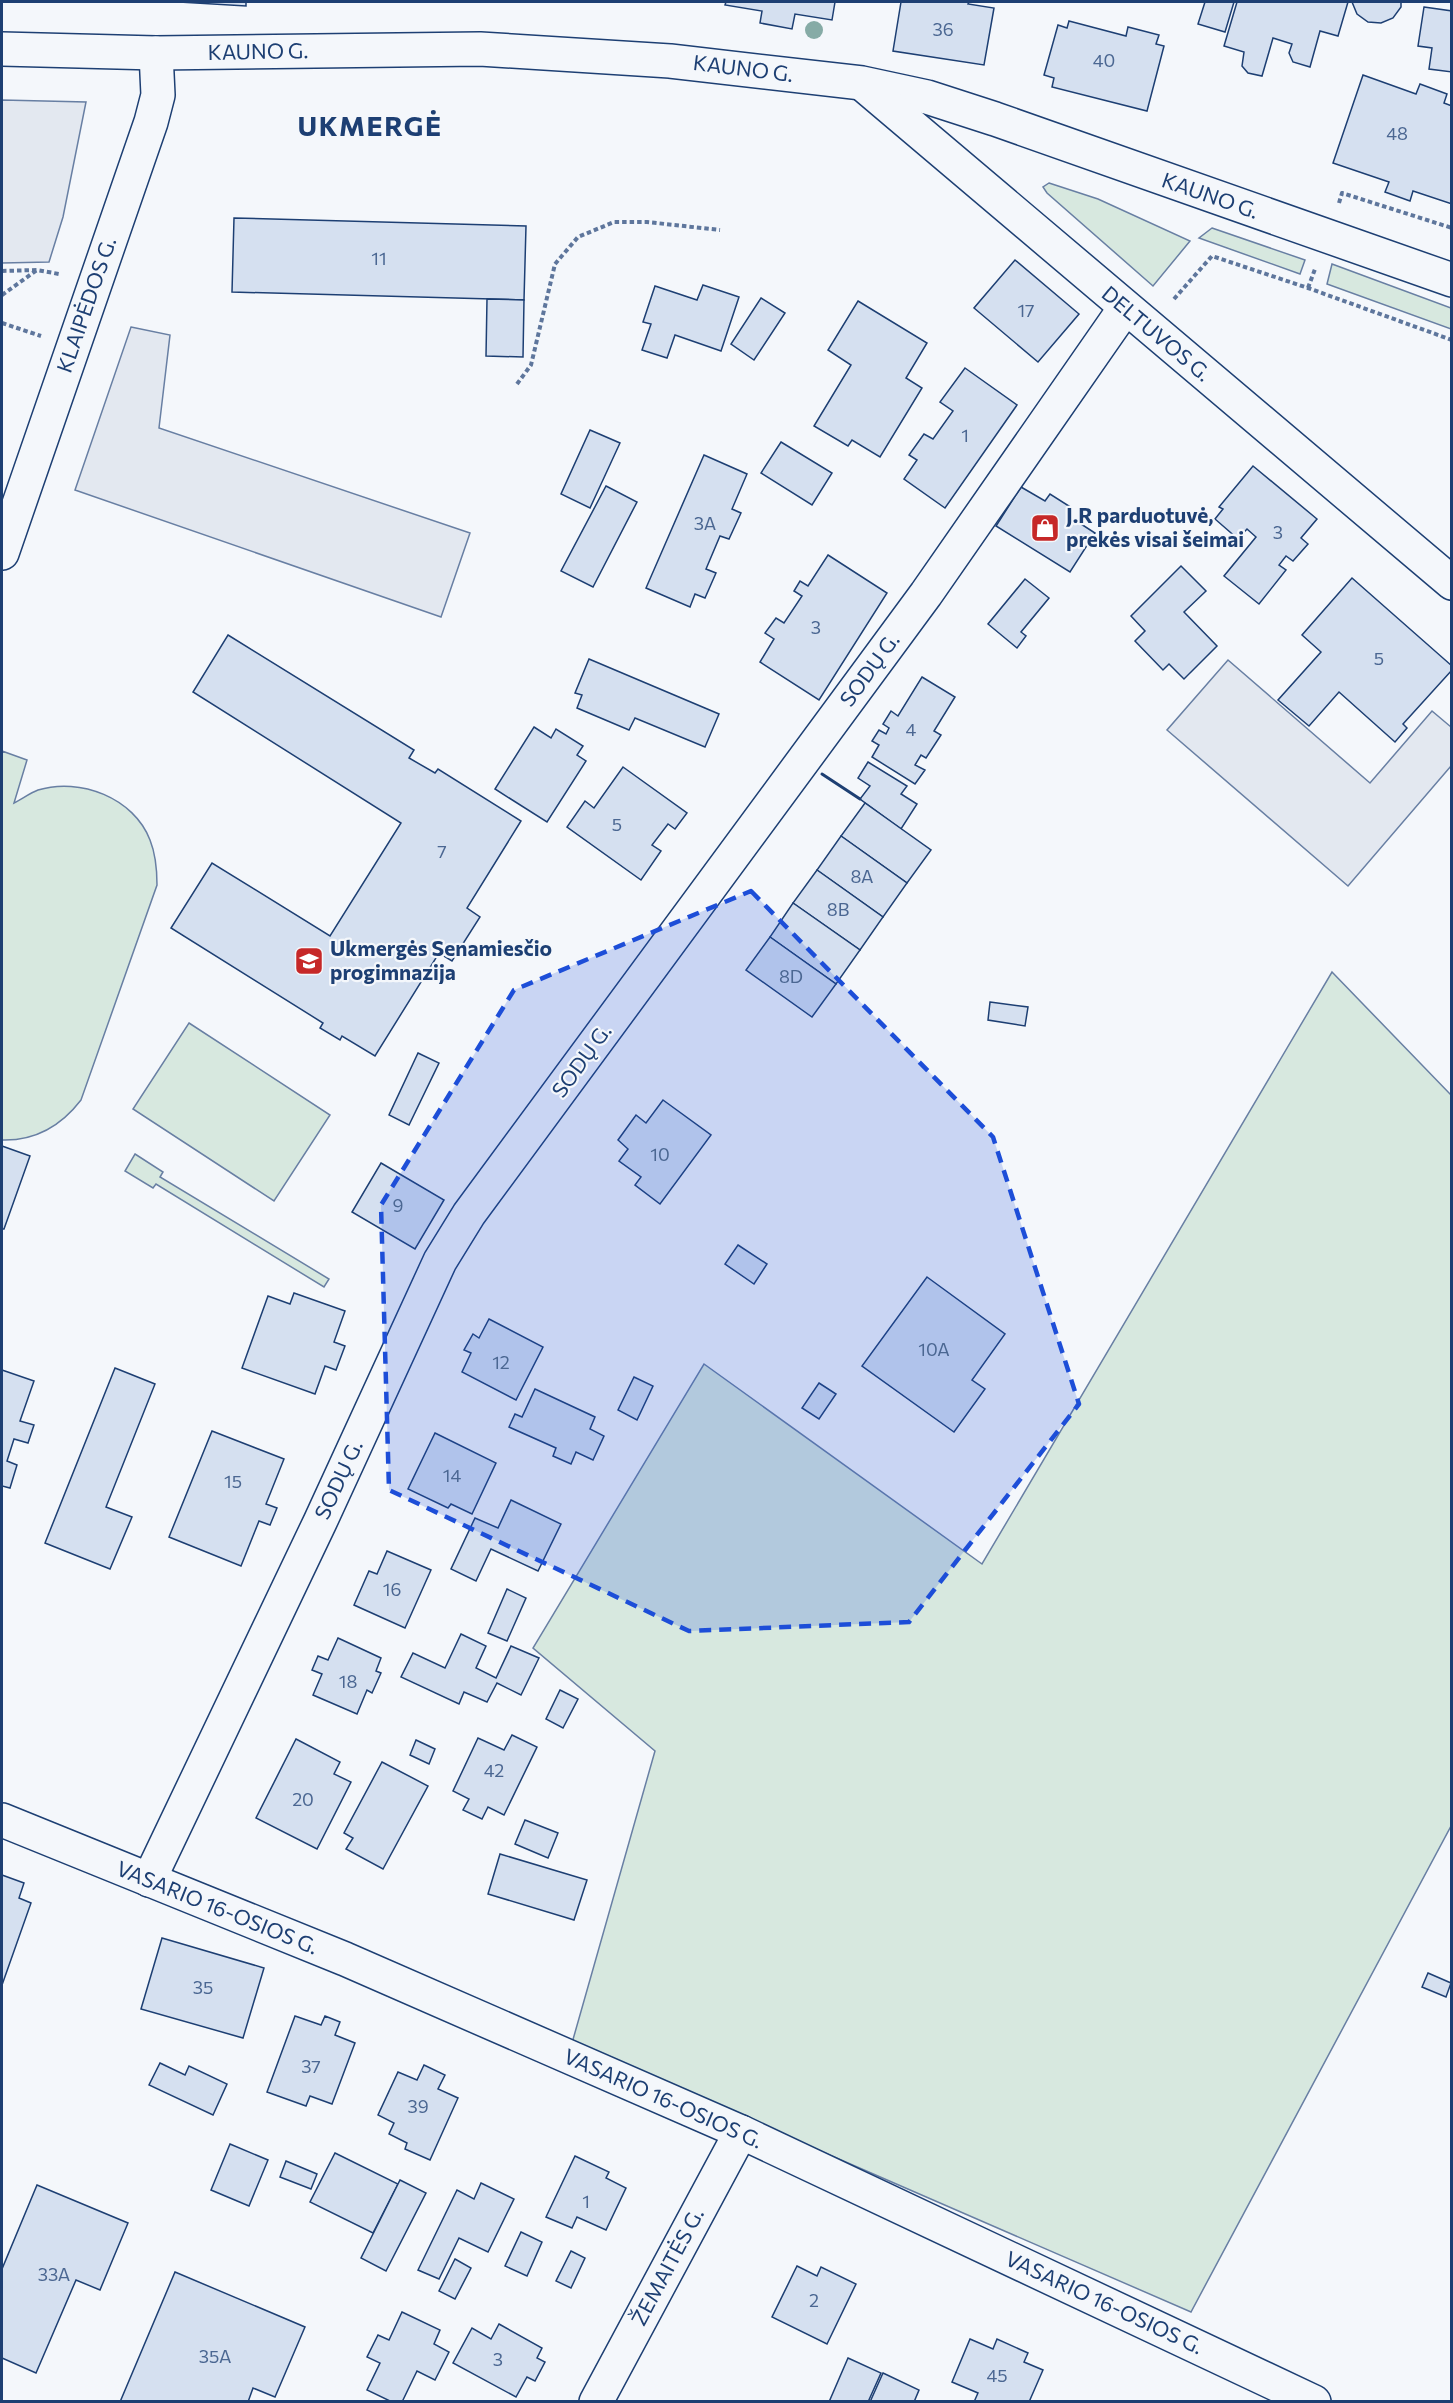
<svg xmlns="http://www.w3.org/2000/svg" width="1453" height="2403" viewBox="0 0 1453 2403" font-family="Commissioner,sans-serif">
  <rect width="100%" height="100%" fill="#f4f7fb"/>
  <g fill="#d7e8df" stroke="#687fa3" stroke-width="1.5">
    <path d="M1049 183 1098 199 1190 241 1153 286 1047 193 1043 187Z"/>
    <path d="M1212 228 1305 260 1300 274 1199 238Z"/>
    <path d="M1332 264 1451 308V329L1327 284Z"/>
    <path d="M2 751 27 760 14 803C22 799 30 793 38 790 80 777 134 798 150 840 156 855 157 869 157 885L81 1100C61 1126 36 1141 2 1140Z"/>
    <path d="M1332 972 1451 1095V1826L1191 2312 572 2043 655 1751 533 1648 704 1364 982 1564Z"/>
    <path d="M189 1023 330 1115 274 1201 133 1109Z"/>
    <path d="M135 1154 163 1172 160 1177 329 1279 324 1287 156 1184 153 1188 125 1171Z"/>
  </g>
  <g fill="#e3e8f0" stroke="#687fa3" stroke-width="1.5">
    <path d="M2 100 86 102 63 217 49 262 2 263Z"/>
    <path d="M131 327 170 335 159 428 470 533 441 617 75 490Z"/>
    <path d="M1228 660 1370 783 1432 711 1451 727V766L1348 886 1167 730Z"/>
  </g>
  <g fill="#d5e0f0" stroke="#1d3f73" stroke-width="1.5">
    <path d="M179 2H246V6Z"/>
    <path d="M726 2H835L832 20 795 14 792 29 760 23 762 11 725 5Z"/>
    <path d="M901 2H969L968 4 994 8 984 65 893 51Z"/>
    <path d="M1205 2H1234L1225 32 1198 24Z"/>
    <path d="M1237 2H1348L1338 36 1320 31 1310 67 1293 62 1289 53 1292 44 1273 38 1262 76 1248 73 1242 66 1244 52 1224 46Z"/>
    <path d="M1352 2H1401V7L1393 18 1381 23 1368 22 1357 14Z"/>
    <path d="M1424 7 1452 11V72L1429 69 1432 48 1418 46Z"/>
    <path d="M1069 21 1126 36 1128 27 1159 35 1156 44 1164 46 1147 111 1052 87 1054 78 1044 75 1058 25 1067 28Z"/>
    <path d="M1363 75 1416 94 1420 84 1447 94 1444 103 1452 106V204L1413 191 1410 201 1385 192 1389 182 1333 163Z"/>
    <path d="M234 218 526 226 524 300 232 292Z"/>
    <path d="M1015 260 1079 314 1038 362 974 308Z"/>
    <path d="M703 285 739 297 721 351 675 335 667 358 642 350 651 324 643 322 655 286 697 300Z"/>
    <path d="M761 298 785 313 754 360 731 344Z"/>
    <path d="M487 299 524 300 523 357 486 356Z"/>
    <path d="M858 301 927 343 906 378 922 388 880 457 852 440 848 446 814 426 851 365 828 350Z"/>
    <path d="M965 368 1017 405 945 508 904 479 917 460 909 455 924 434 933 439 953 411 940 402Z"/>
    <path d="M590 430 620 443 590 508 561 494Z"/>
    <path d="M781 442 832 473 812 505 761 473Z"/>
    <path d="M704 455 747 474 732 509 741 513 729 539 720 536 706 569 716 573 705 598 695 594 690 607 646 588Z"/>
    <path d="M1253 466 1317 519 1301 538 1308 544 1293 561 1286 556 1279 565 1286 570 1259 604 1224 576 1256 537 1247 529 1238 539 1215 519 1223 509 1219 507Z"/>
    <path d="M606 486 637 502 593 587 561 571Z"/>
    <path d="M1021 487 1045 501 1050 494 1072 508 1067 515 1095 533 1070 572 996 526Z"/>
    <path d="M828 555 887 593 819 700 760 662 774 639 765 633 776 618 784 623 802 596 794 591 800 581 808 586Z"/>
    <path d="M1181 566 1206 591 1184 612 1217 646 1184 679 1169 664 1163 670 1135 641 1145 631 1131 616Z"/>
    <path d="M1352 578 1452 666V670L1403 724 1407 728 1395 742 1339 692 1309 726 1278 700 1321 652 1302 635Z"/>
    <path d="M1025 579 1049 598 1021 632 1026 636 1017 648 988 624Z"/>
    <path d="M228 635 414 750 409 758 435 773 438 769 521 821 467 908 480 917 452 961 439 953 375 1056 342 1036 340 1040 320 1028 323 1023 171 928 212 863 330 936 401 823 193 692Z"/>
    <path d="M589 659 719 714 705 747 635 718 629 730 577 708 582 695 575 693Z"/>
    <path d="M922 677 955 697 934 731 941 735 926 758 921 755 915 765 925 770 915 784 872 757 879 745 872 741 879 730 886 734 889 728 883 724 891 711 898 716Z"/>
    <path d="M534 727 551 738 556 729 583 746 577 755 586 761 547 822 495 789Z"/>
    <path d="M868 762 907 786 901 794 917 804 901 829 860 799 870 786 858 778Z"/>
    <path d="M623 767 687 813 675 829 668 824 652 845 661 851 641 880 567 827 585 801 594 808Z"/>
    <path d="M865 803 931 850 907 883 841 836Z"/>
    <path d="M841 836 907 883 883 917 817 870Z"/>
    <path d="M817 870 883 917 860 950 793 903Z"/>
    <path d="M793 903 860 950 836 984 770 937Z"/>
    <path d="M770 937 836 984 812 1017 746 970Z"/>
    <path d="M990 1002 1028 1007 1025 1026 988 1020Z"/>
    <path d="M418 1053 439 1063 409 1125 389 1115Z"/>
    <path d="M663 1100 711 1135 660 1204 635 1185 641 1177 619 1161 628 1149 618 1140 636 1115 646 1123Z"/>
    <path d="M2 1146 30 1156 4 1229H2Z"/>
    <path d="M381 1163 444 1200 415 1249 352 1212Z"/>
    <path d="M738 1245 767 1264 754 1284 725 1264Z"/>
    <path d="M927 1277 1005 1334 972 1380 985 1389 954 1432 862 1366Z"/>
    <path d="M294 1293 345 1311 334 1342 345 1346 336 1370 325 1366 315 1394 242 1368 268 1296 290 1304Z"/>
    <path d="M489 1319 543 1347 516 1400 462 1372 471 1353 464 1350 473 1334 479 1338Z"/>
    <path d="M115 1368 155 1384 106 1507 132 1517 110 1569 45 1543Z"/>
    <path d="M2 1370 34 1381 20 1421 34 1425 28 1443 14 1439 7 1461 17 1465 10 1488 2 1486Z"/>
    <path d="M634 1377 653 1386 637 1420 618 1410Z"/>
    <path d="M819 1383 836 1394 819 1419 802 1408Z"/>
    <path d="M535 1389 595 1417 590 1429 604 1436 593 1460 576 1452 571 1464 553 1456 556 1448 509 1427 515 1414 522 1417Z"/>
    <path d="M212 1431 284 1459 266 1504 277 1508 270 1525 259 1521 241 1566 169 1537Z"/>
    <path d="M435 1433 496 1463 472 1514 451 1504 448 1508 408 1489Z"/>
    <path d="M511 1500 561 1524 538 1571 491 1549 476 1581 451 1569 475 1518 498 1528Z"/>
    <path d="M387 1551 431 1570 405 1628 354 1605 369 1571 377 1574Z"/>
    <path d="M507 1589 526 1598 507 1641 488 1633Z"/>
    <path d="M461 1634 486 1646 476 1668 496 1678 511 1646 539 1658 521 1695 497 1683 487 1702 464 1692 459 1704 401 1677 413 1653 445 1668Z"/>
    <path d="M338 1638 381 1658 376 1671 381 1673 372 1693 367 1690 357 1714 313 1695 322 1674 312 1670 318 1656 328 1660Z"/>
    <path d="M560 1690 578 1699 563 1728 546 1719Z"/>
    <path d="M512 1735 537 1747 504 1815 488 1807 482 1819 463 1810 469 1799 453 1791 478 1738 504 1750Z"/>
    <path d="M296 1739 340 1762 334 1774 351 1782 317 1849 256 1818Z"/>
    <path d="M416 1740 435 1749 429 1764 410 1755Z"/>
    <path d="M382 1762 428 1786 383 1869 346 1849 353 1838 344 1833Z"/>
    <path d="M525 1820 558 1833 548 1858 515 1844Z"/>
    <path d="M500 1854 587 1880 574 1920 488 1894Z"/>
    <path d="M2 1875 24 1883 19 1898 31 1903 2 1985Z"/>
    <path d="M162 1938 264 1968 243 2038 141 2009Z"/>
    <path d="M1428 1973 1451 1983 1446 1997 1422 1987Z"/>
    <path d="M295 2016 321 2025 325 2016 340 2022 335 2035 355 2043 332 2104 310 2096 306 2106 267 2092Z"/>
    <path d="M160 2063 185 2075 189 2066 227 2084 213 2115 149 2085Z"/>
    <path d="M424 2065 445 2075 438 2089 458 2098 430 2160 405 2149 407 2143 389 2134 394 2123 378 2115 398 2072 417 2080Z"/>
    <path d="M230 2144 268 2160 249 2206 211 2190Z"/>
    <path d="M335 2153 398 2184 373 2233 310 2202Z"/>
    <path d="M575 2156 609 2172 606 2178 626 2188 606 2230 577 2217 572 2228 546 2217Z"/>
    <path d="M286 2161 317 2174 311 2189 280 2177Z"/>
    <path d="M400 2180 426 2193 386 2271 361 2258Z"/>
    <path d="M481 2183 514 2199 488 2252 459 2238 439 2279 418 2270 457 2190 474 2199Z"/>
    <path d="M37 2185 128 2223 100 2290 76 2280 36 2373 2 2358V2269Z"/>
    <path d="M521 2232 542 2242 527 2276 505 2266Z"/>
    <path d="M571 2251 585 2258 571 2288 556 2281Z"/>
    <path d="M455 2259 471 2268 455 2299 439 2291Z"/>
    <path d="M797 2266 817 2276 821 2267 856 2284 827 2344 772 2317Z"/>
    <path d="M175 2272 305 2327 275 2397 253 2388 248 2402H120Z"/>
    <path d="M402 2312 440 2330 434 2344 449 2352 435 2380 417 2371 402 2402H392L367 2390 380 2363 367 2357 378 2335 389 2340Z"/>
    <path d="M499 2324 542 2348 537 2358 545 2362 535 2381 527 2377 516 2397 453 2363 472 2328 491 2339Z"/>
    <path d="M970 2339 993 2349 997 2339 1028 2353 1024 2362 1043 2370 1029 2402H974L978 2393 952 2382Z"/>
    <path d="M848 2358 881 2373 868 2402H829Z"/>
    <path d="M883 2373 919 2390 914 2402H870Z"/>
  </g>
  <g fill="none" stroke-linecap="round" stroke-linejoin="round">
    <g stroke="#1d3f73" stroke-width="36">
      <g id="street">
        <path d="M2 1820 345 1959 741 2132 1314 2402"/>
        <path d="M149 1880 320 1522 440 1261 469 1214 926 594 1125 308"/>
        <path d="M596 2402 741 2132"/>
      </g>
    </g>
    <g stroke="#1d3f73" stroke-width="36">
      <path id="secondary" d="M2 553 151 122 158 95 156 53"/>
    </g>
    <g stroke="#1d3f73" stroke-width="36">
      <g id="primary">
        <path d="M2 49 156 53 480 49 670 61 862 83 927 97 995 119 1452 280"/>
        <path d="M866 87 1452 583"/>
      </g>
    </g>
    <g stroke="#5e769c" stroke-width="4" stroke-dasharray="4.5 3" stroke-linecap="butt">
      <path d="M1339 203 1342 193 1452 228"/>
      <path d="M2 271 37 270 59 274"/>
      <path d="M1308 288 1315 269"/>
      <path d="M2 295 37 270"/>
      <path d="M1174 299 1212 256 1308 288 1452 340"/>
      <path d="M2 323 41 336"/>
      <path d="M517 384 531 365 555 264 578 237 614 222H647L720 230"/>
    </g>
    <use href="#street" stroke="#f4f7fb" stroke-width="33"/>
    <use href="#secondary" stroke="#f4f7fb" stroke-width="33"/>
    <use href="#primary" stroke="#f4f7fb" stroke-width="33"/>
    <path stroke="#1d3f73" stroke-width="3" d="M822 774 860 799"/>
  </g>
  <circle fill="#86aba6" cx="814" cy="30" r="9"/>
  <path fill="#1d4ed8" fill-opacity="0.2" stroke="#1d4ed8" stroke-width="4.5" stroke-dasharray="12 8" stroke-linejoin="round" d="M751 891 993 1137 1079 1404 909 1622 689 1631 389 1490 381 1205 514 990Z"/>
  <defs>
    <g id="shop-square" transform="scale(1.5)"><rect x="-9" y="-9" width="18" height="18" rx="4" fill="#c62828" stroke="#f4f7fb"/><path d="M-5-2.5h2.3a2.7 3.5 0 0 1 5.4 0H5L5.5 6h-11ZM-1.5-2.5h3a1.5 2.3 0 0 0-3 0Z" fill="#fff"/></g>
    <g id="school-square" transform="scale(1.5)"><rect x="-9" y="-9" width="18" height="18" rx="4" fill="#c62828" stroke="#f4f7fb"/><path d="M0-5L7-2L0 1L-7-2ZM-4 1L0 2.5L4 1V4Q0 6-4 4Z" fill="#fff"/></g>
  </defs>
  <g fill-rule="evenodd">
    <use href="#shop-square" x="1045" y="528"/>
    <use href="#school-square" x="309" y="961"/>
  </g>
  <g text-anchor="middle" stroke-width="4.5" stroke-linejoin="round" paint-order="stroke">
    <g font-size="18" fill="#4b6792">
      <text x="943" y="36">36</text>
      <text x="1104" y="67">40</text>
      <text x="1397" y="140">48</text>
      <text x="379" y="265">11</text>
      <text x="1026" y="317">17</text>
      <text x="965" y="442">1</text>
      <text x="705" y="530">3A</text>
      <text x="1278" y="539">3</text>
      <text x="816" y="634">3</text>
      <text x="1379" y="665">5</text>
      <text x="911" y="736">4</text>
      <text x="617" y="831">5</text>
      <text x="442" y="858">7</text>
      <text x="862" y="883">8A</text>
      <text x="838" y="916">8B</text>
      <text x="791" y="983">8D</text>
      <text x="660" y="1161">10</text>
      <text x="398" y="1212">9</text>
      <text x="934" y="1356">10A</text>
      <text x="501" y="1369">12</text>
      <text x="452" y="1482">14</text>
      <text x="233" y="1488">15</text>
      <text x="392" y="1596">16</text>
      <text x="348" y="1688">18</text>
      <text x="494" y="1777">42</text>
      <text x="303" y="1806">20</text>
      <text x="203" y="1994">35</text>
      <text x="311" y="2073">37</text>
      <text x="418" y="2113">39</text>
      <text x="586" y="2208">1</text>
      <text x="54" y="2281">33A</text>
      <text x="814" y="2307">2</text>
      <text x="215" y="2363">35A</text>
      <text x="498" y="2366">3</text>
      <text x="997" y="2382">45</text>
    </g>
    <g font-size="21" fill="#1d3f73" stroke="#f4f7fb">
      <text transform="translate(258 52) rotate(-1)" y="7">KAUNO G.</text>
      <text transform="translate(743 69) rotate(7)" y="7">KAUNO G.</text>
      <text transform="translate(1210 196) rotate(19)" y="7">KAUNO G.</text>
      <text transform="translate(87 305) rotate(-71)" y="7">KLAIPĖDOS G.</text>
      <text transform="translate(1156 334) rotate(40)" y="7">DELTUVOS G.</text>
      <text transform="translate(870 670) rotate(-54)" y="7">SODŲ G.</text>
      <text transform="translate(582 1061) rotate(-54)" y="7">SODŲ G.</text>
      <text transform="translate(339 1480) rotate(-65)" y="7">SODŲ G.</text>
      <text transform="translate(217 1908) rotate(22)" y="7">VASARIO 16-OSIOS G.</text>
      <text transform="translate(663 2099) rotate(24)" y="7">VASARIO 16-OSIOS G.</text>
      <text transform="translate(668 2267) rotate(-62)" y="7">ŽEMAITĖS G.</text>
      <text transform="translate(1104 2303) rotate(25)" y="7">VASARIO 16-OSIOS G.</text>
    </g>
    <g font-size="21" font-weight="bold" fill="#1d3f73" stroke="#f4f7fb" text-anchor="start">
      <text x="1066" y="523">J.R parduotuvė,<tspan x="1066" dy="24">prekės visai šeimai</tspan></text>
      <text x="330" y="956">Ukmergės Senamiesčio<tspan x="330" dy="24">progimnazija</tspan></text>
    </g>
    <g font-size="27" font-weight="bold" letter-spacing="1.5" fill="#1d3f73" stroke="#f4f7fb">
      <text x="370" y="136">UKMERGĖ</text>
    </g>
  </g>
  <rect width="1453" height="2403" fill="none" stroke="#1d3f73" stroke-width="6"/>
</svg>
